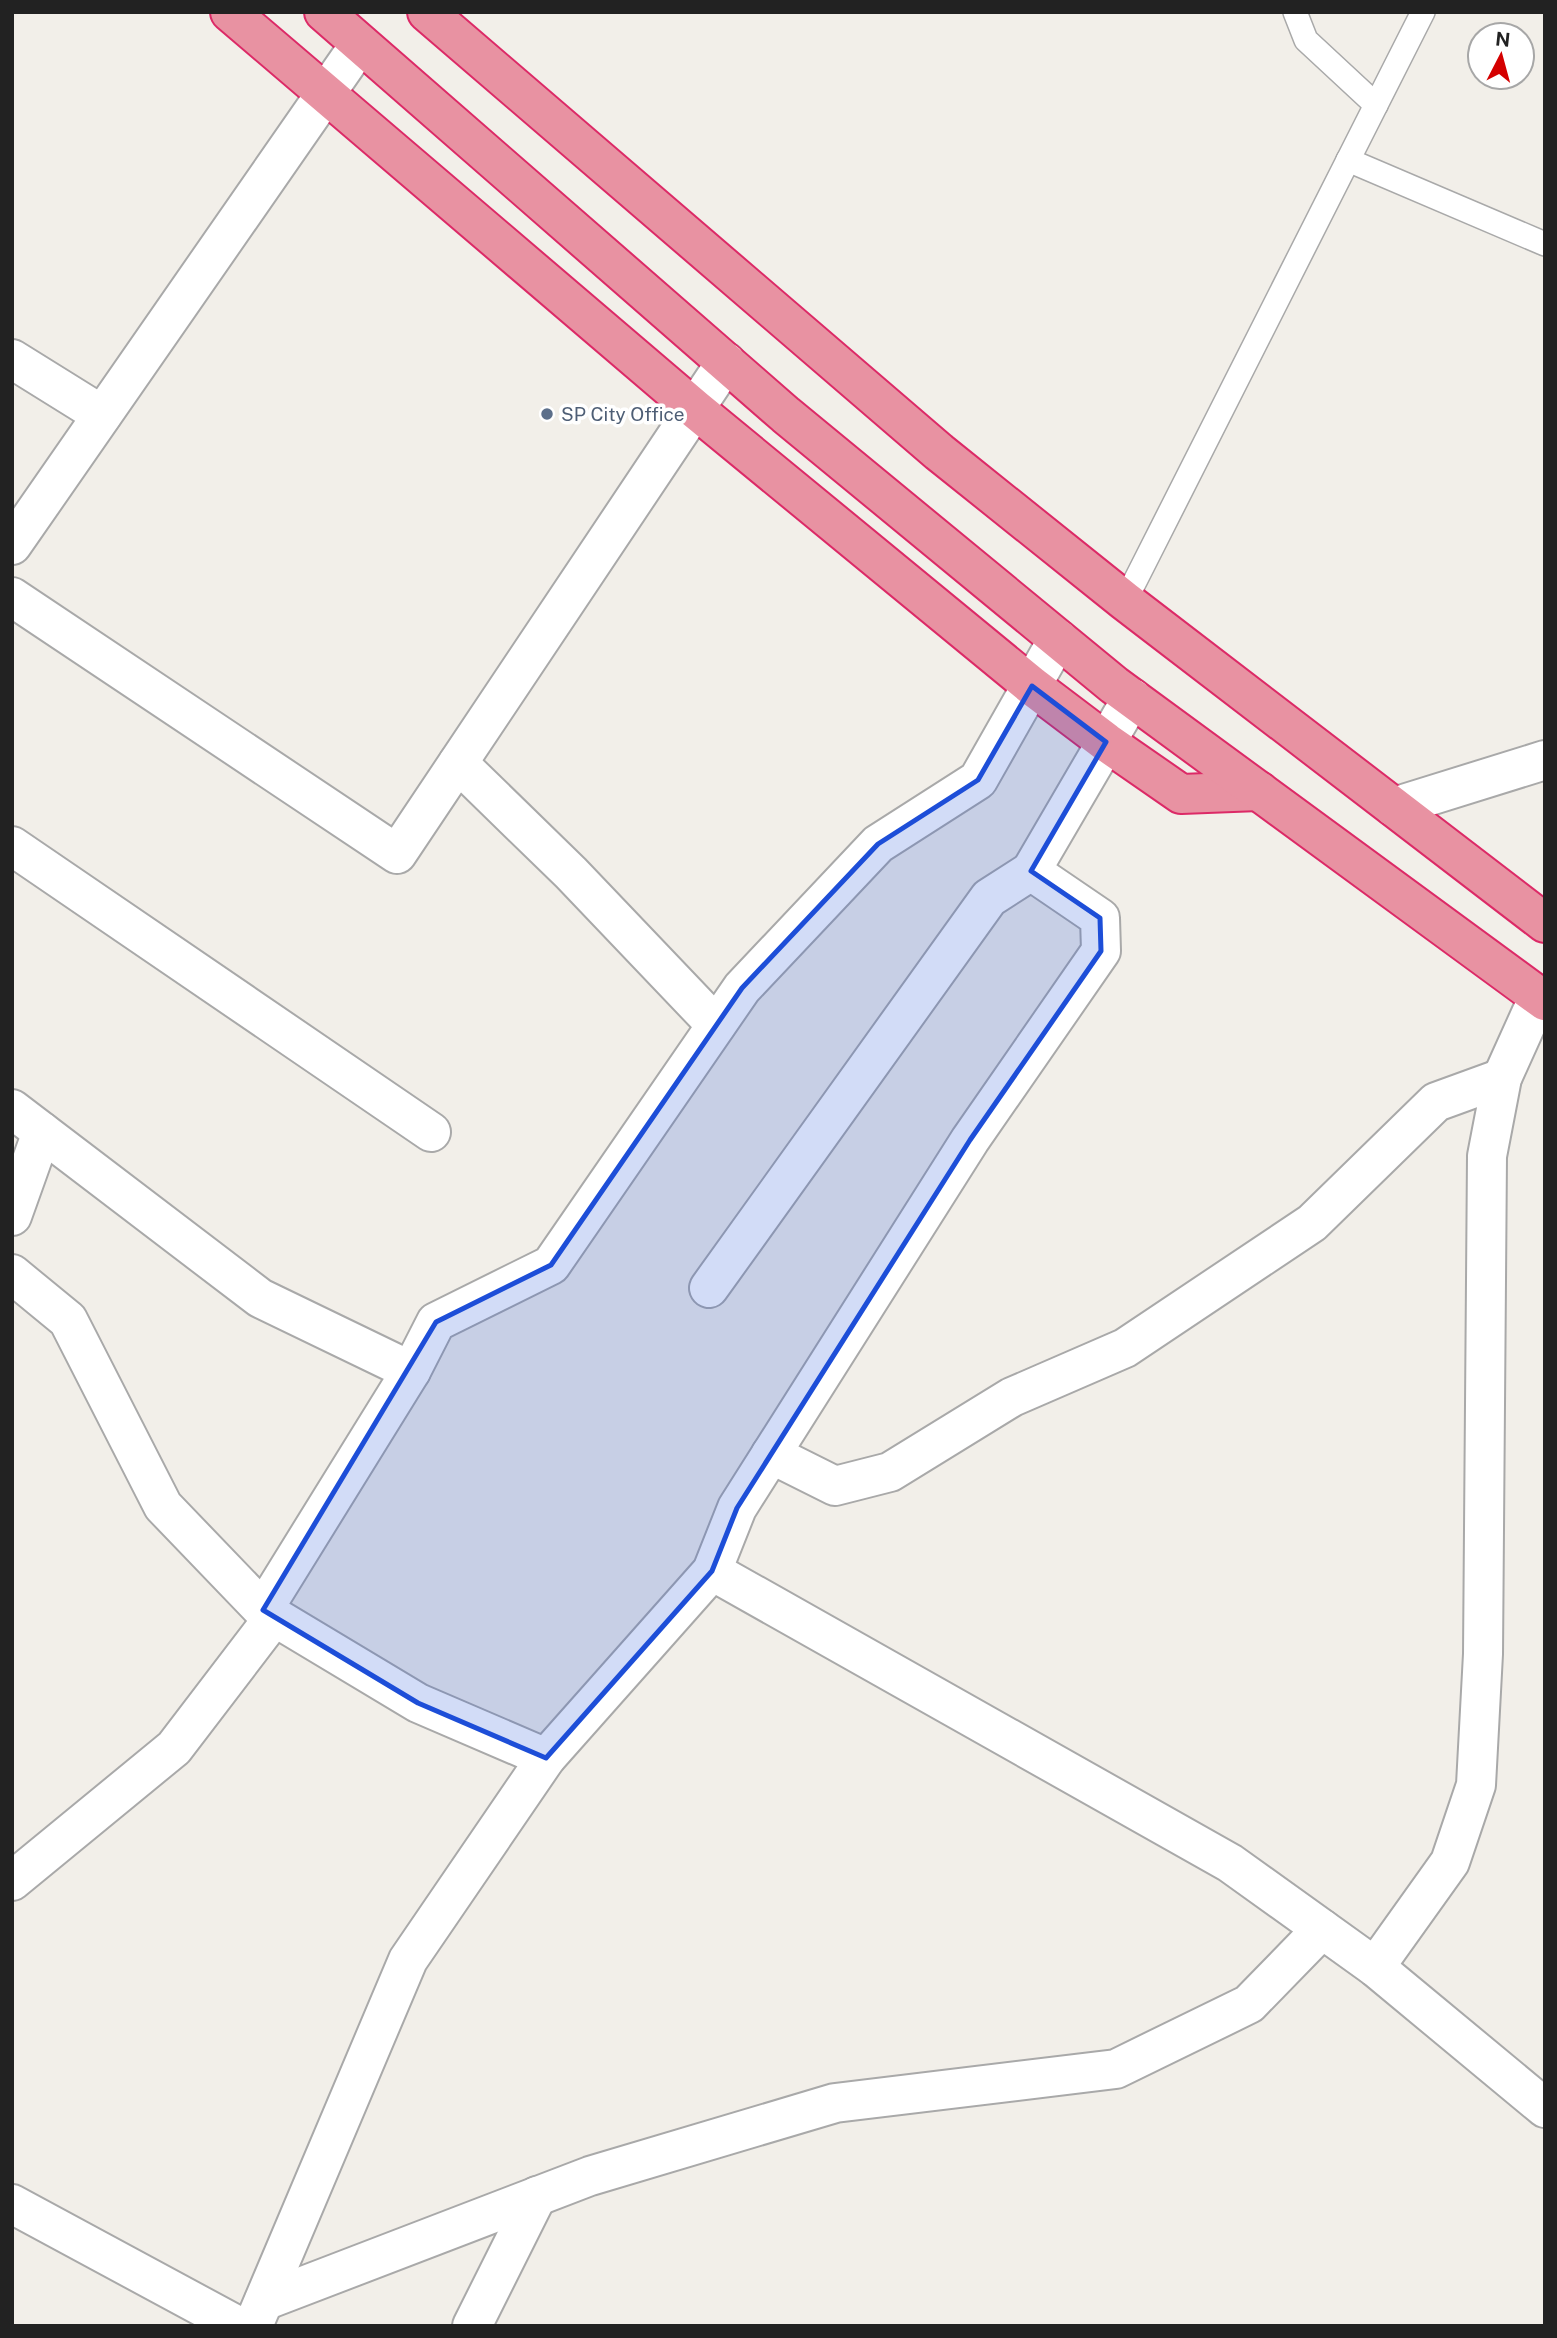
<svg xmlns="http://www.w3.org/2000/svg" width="1557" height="2338" viewBox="0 0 1557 2338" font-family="'Public Sans',sans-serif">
  <rect width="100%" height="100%" fill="#f2efe9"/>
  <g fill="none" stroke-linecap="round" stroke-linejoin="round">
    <g stroke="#a9a9a9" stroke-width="26">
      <g id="lane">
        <path d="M1295 12 1306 40 1376 105"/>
        <path d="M1348 160 1545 244"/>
        <path d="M1125 601 1423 12"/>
      </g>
    </g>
    <g stroke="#a9a9a9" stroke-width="42">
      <g id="street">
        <path d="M12 359 102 415"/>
        <path d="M12 545 360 44"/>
        <path d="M12 597 397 854 726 362"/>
        <path d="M458 763 571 873 716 1025"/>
        <path d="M1394 807 1545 760"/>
        <path d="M12 846 431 1132"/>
        <path d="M12 1109 260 1298 411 1371"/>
        <path d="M12 1216 42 1132"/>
        <path d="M12 1274 68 1320 163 1506 263 1610 418 1703 546 1758"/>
        <path d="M709 1288 989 898 1031 871"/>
        <path d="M771 1454 835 1486 890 1472 1012 1397 1125 1348 1312 1223 1436 1102 1502 1078"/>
        <path d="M712 1571 1230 1863 1375 1967 1545 2108"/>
        <path d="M263 1610 411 1371 436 1322 551 1265 742 988 878 844 978 780 1058 639"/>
        <path d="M12 1881 174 1748 274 1617"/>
        <path d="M1375 1967 1450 1862 1476 1785 1483 1654 1487 1156 1502 1078 1539 996"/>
        <path d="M12 2204 238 2326"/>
        <path d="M264 2301 590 2176 835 2103 1116 2069 1249 2004 1322 1929"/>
        <path d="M253 2326 408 1960 546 1758 712 1571 737 1508 970 1140 1101 951 1100 918 1031 871 1132 698"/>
        <path d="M472 2326 537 2196"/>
      </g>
    </g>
    <g stroke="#dc2a67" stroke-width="42">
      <g id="highway">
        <path d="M230 12 695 409 1032 686 1106 742 1181 794 1259 791"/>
        <path d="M324 12 786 415 1114 685 1545 1001"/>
        <path d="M427 12 939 452 1125 601 1545 923"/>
      </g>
    </g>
    <use href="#lane" stroke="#fff" stroke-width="23"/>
    <use href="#street" stroke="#fff" stroke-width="38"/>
    <use href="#highway" stroke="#e892a2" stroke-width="38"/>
  </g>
  <path fill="#1d4ed8" fill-opacity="0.2" stroke="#1d4ed8" stroke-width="5" stroke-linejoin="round" d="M1032 686 1106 742 1031 871 1100 918 1101 951 970 1140 737 1508 712 1571 546 1758 418 1703 263 1610 436 1322 551 1265 742 988 878 844 978 780Z"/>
  <circle fill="#5c6f8a" stroke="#fff" stroke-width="2.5" cx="547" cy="414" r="7"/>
  <g text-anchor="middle" stroke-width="7" stroke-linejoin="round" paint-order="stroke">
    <g font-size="19" fill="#4e5e75" stroke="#fff" text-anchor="start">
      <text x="561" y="421">SP City Office</text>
    </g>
  </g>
  <rect width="1557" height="2338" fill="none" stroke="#222222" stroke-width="28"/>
  <g transform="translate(1501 56) rotate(6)"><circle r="33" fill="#ffffff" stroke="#a7a7a7" stroke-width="2"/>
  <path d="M0-5L12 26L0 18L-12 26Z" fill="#d40000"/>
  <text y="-10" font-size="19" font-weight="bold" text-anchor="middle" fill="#222222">N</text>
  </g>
</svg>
